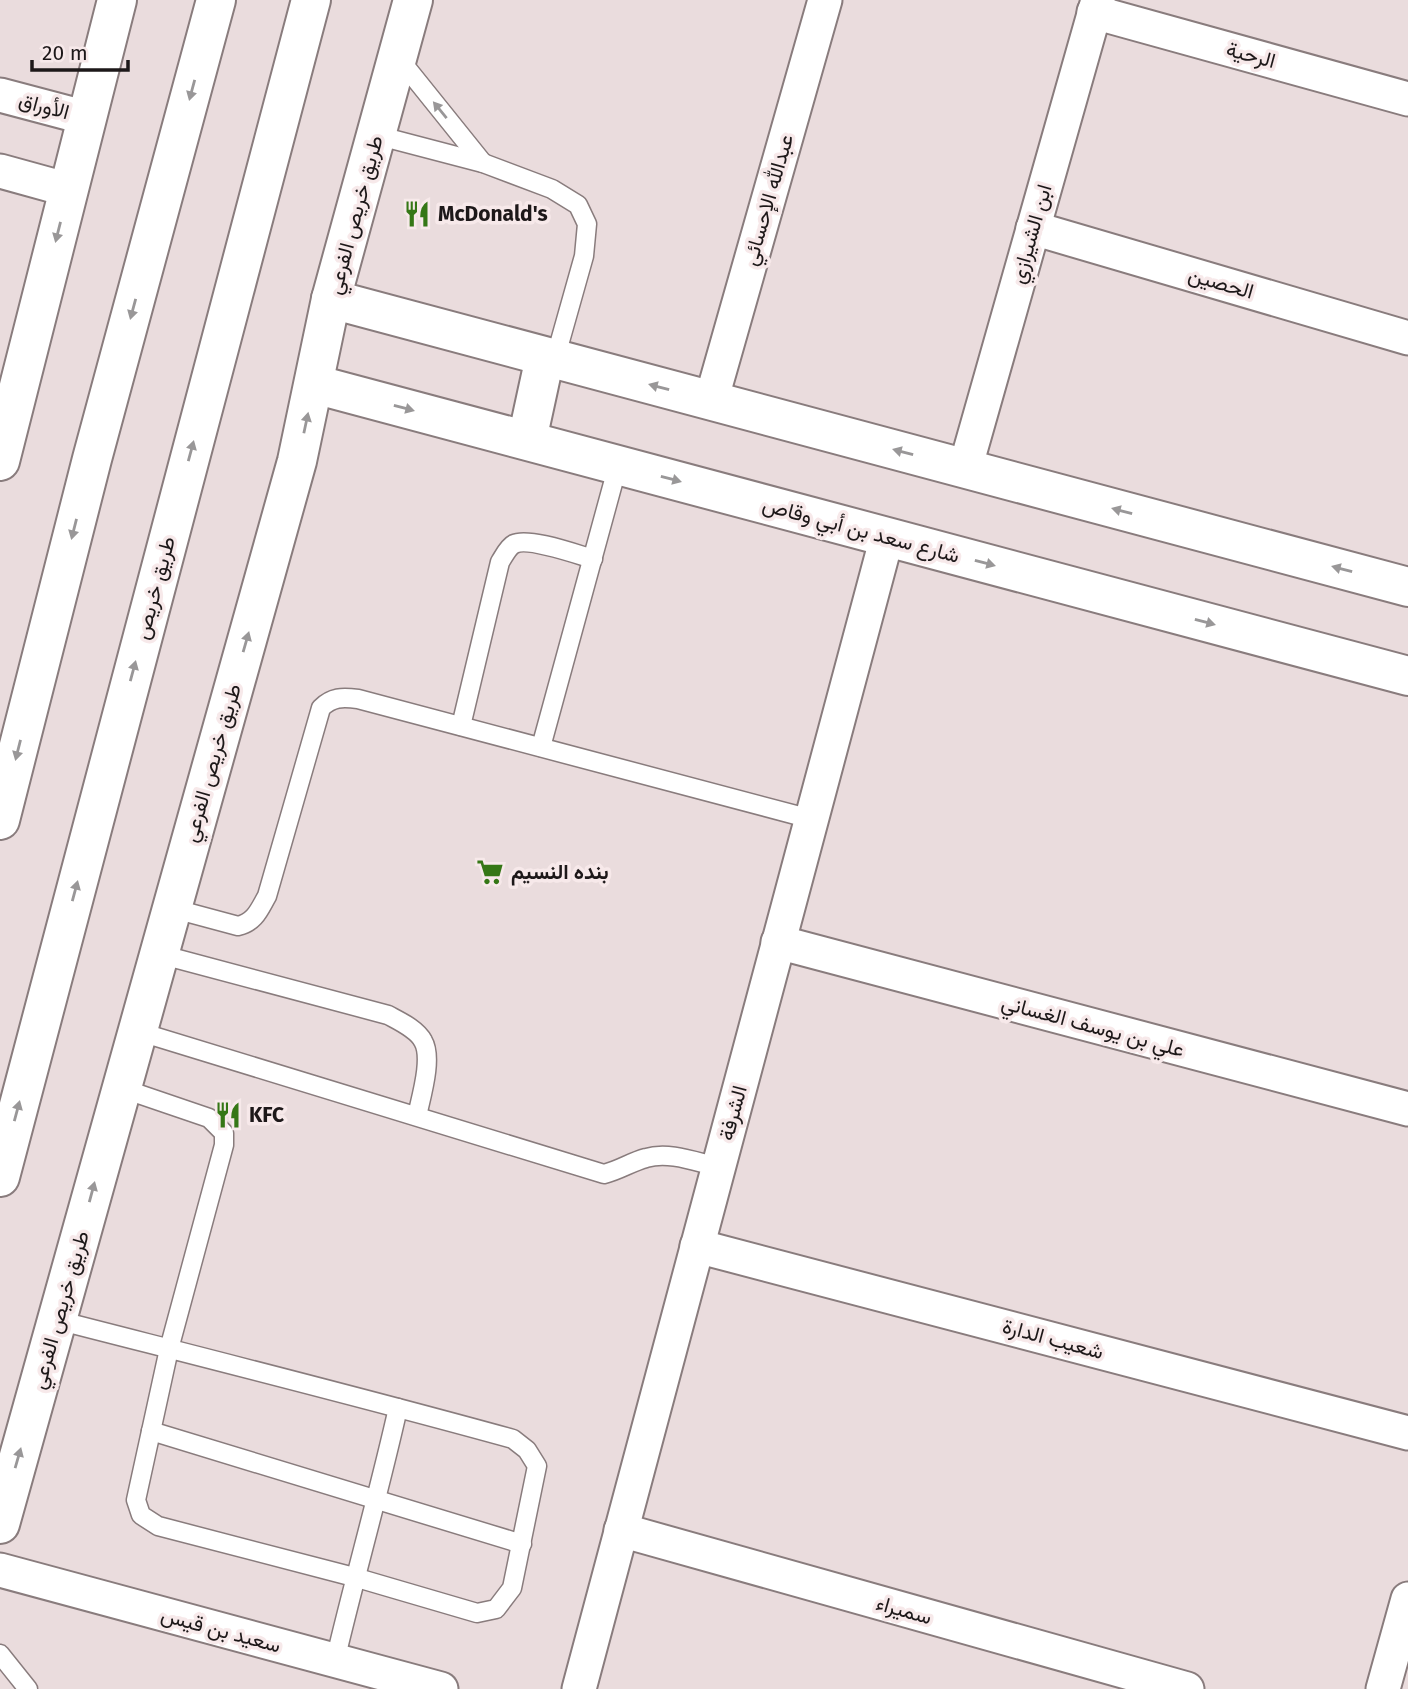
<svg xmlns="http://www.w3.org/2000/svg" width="1408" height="1689" viewBox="0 0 1408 1689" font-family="'Fira Sans',Vazirmatn,sans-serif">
  <rect width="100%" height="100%" fill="#eadcdd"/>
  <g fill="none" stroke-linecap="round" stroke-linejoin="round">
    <g stroke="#897c7d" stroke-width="21">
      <g id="lane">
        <path d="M397 56 483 163"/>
        <path d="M376 135 483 163 552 189 578 205 587 224 584 256 555 359"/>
        <path d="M461 726 500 562C504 556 508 547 514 544 528 537 576 554 593 559"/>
        <path d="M541 747 618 465"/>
        <path d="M171 908 238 926C255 922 259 910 267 896L321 708C332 697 342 697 358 699L811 819"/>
        <path d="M159 954 388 1015C399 1021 417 1029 423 1041 433 1058 421 1097 417 1116"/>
        <path d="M137 1031 604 1174C620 1170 631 1162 646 1158 669 1151 696 1162 718 1167"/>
        <path d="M57 1320C209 1359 361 1397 513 1439L527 1450 537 1466 512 1588 496 1609 477 1613 354 1577 158 1526 141 1515 136 1500 169 1349 224 1145V1133L209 1118 121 1088"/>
        <path d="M151 1431 522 1544"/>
        <path d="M0 1654 28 1689"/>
        <path d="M335 1661C355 1576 379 1493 398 1408"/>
      </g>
    </g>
    <g stroke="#897c7d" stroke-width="37">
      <g id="street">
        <path d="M1094 12 1408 99"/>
        <path d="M0 95 87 118"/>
        <path d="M0 171 69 190"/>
        <path d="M1033 228 1408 338"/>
        <path d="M711 401 825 0"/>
        <path d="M965 469 1098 0"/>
        <path d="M778 942 1408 1109"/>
        <path d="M697 1246 1408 1433"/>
        <path d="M621 1530 1187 1689"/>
        <path d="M0 1570 441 1689"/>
        <path d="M579 1689 887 537"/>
        <path d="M1383 1689 1408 1599"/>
      </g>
    </g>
    <g stroke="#897c7d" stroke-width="42">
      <g id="secondary">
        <path d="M331 299 1408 587"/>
        <path d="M314 384 1408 676"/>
        <path d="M527 440 545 357"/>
      </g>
    </g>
    <g stroke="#897c7d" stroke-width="42">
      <g id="primary">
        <path d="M0 461 117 0"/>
        <path d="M0 1524 297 461 331 299 413 0"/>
      </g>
    </g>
    <g stroke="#897c7d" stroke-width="42">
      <g id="highway">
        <path d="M0 820 92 459 216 0"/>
        <path d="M0 1177 311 0"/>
      </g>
    </g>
    <use href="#lane" stroke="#fff" stroke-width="18"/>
    <use href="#street" stroke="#fff" stroke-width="33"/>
    <use href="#secondary" stroke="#fff" stroke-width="38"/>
    <use href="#primary" stroke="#fff" stroke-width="38"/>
    <use href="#highway" stroke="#fff" stroke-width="38"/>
  </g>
  <defs><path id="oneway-solid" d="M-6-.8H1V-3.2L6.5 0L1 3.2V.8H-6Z" transform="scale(1.75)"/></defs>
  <g fill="#999798">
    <use href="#oneway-solid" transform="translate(192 90) rotate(105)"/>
    <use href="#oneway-solid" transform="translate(440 110) rotate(-129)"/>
    <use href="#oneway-solid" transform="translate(58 232) rotate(104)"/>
    <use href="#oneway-solid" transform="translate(133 309) rotate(105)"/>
    <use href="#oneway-solid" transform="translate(659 387) rotate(-165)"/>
    <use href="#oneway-solid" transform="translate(404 408) rotate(15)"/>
    <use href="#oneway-solid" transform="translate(306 423) rotate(-78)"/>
    <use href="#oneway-solid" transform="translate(191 451) rotate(-75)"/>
    <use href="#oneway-solid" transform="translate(903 452) rotate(-165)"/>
    <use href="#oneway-solid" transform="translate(671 479) rotate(15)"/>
    <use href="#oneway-solid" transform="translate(1122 511) rotate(-165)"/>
    <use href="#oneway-solid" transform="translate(74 529) rotate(104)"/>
    <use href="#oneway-solid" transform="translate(985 563) rotate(15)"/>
    <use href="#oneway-solid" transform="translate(1342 569) rotate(-165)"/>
    <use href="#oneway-solid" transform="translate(1205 622) rotate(15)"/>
    <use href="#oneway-solid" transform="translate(246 642) rotate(-74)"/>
    <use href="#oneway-solid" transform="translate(133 671) rotate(-75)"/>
    <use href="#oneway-solid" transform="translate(18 750) rotate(104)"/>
    <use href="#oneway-solid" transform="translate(75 891) rotate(-75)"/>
    <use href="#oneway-solid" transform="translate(17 1111) rotate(-75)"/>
    <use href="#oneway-solid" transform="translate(92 1192) rotate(-75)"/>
    <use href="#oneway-solid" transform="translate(18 1458) rotate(-74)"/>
  </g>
  <defs>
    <g id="restaurant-bare" transform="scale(2.1)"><path d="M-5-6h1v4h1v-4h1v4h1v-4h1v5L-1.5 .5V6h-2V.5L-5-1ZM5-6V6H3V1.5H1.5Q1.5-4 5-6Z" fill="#357716" stroke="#f7e9ea" stroke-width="2.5" paint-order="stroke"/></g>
    <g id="supermarket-bare" transform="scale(2.1)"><path d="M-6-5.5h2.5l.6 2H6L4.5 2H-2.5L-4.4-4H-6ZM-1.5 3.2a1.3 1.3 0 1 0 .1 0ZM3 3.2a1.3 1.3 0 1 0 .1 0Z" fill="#357716" stroke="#f7e9ea" stroke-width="2.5" paint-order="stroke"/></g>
  </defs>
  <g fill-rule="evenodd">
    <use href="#restaurant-bare" x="417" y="214"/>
    <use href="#supermarket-bare" x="490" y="872"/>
    <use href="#restaurant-bare" x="228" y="1115"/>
  </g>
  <g text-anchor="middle" stroke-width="7" stroke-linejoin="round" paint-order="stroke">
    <g font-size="21" fill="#1d1819" stroke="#f7e9ea">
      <text transform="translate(1251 55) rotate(15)" y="7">الرحية</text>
      <text transform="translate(44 106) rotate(15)" y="7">الأوراق</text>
      <text transform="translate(768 200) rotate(-74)" y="7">عبدالله الإحسائي</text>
      <text transform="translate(355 215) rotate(-75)" y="7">طريق خريص الفرعي</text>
      <text transform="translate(1031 234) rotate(-74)" y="7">ابن الشيرازي</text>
      <text transform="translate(1221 283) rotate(16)" y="7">الحصين</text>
      <text transform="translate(861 530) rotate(15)" y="7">شارع سعد بن أبي وقاص</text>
      <text transform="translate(155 588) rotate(-75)" y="7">طريق خريص</text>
      <text transform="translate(212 763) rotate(-74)" y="7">طريق خريص الفرعي</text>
      <text transform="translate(1093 1026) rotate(15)" y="7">علي بن يوسف الغساني</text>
      <text transform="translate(733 1113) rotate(-75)" y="7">الشرفة</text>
      <text transform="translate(60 1310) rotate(-74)" y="7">طريق خريص الفرعي</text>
      <text transform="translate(1053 1339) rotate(15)" y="7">شعيب الدارة</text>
      <text transform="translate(904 1610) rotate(16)" y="7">سميراء</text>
      <text transform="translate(221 1630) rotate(15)" y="7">سعيد بن قيس</text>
    </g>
    <g font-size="21" font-weight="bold" fill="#1d1819" stroke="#f7e9ea" text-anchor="start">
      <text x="438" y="221">McDonald's</text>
      <text x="511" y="879">بنده النسيم</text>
      <text x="249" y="1122">KFC</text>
    </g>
  </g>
  <path d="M32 60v10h96v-10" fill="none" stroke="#1d1819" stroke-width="3.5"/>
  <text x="42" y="60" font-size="21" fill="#1d1819" stroke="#f7e9ea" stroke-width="5" paint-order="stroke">20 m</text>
</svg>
